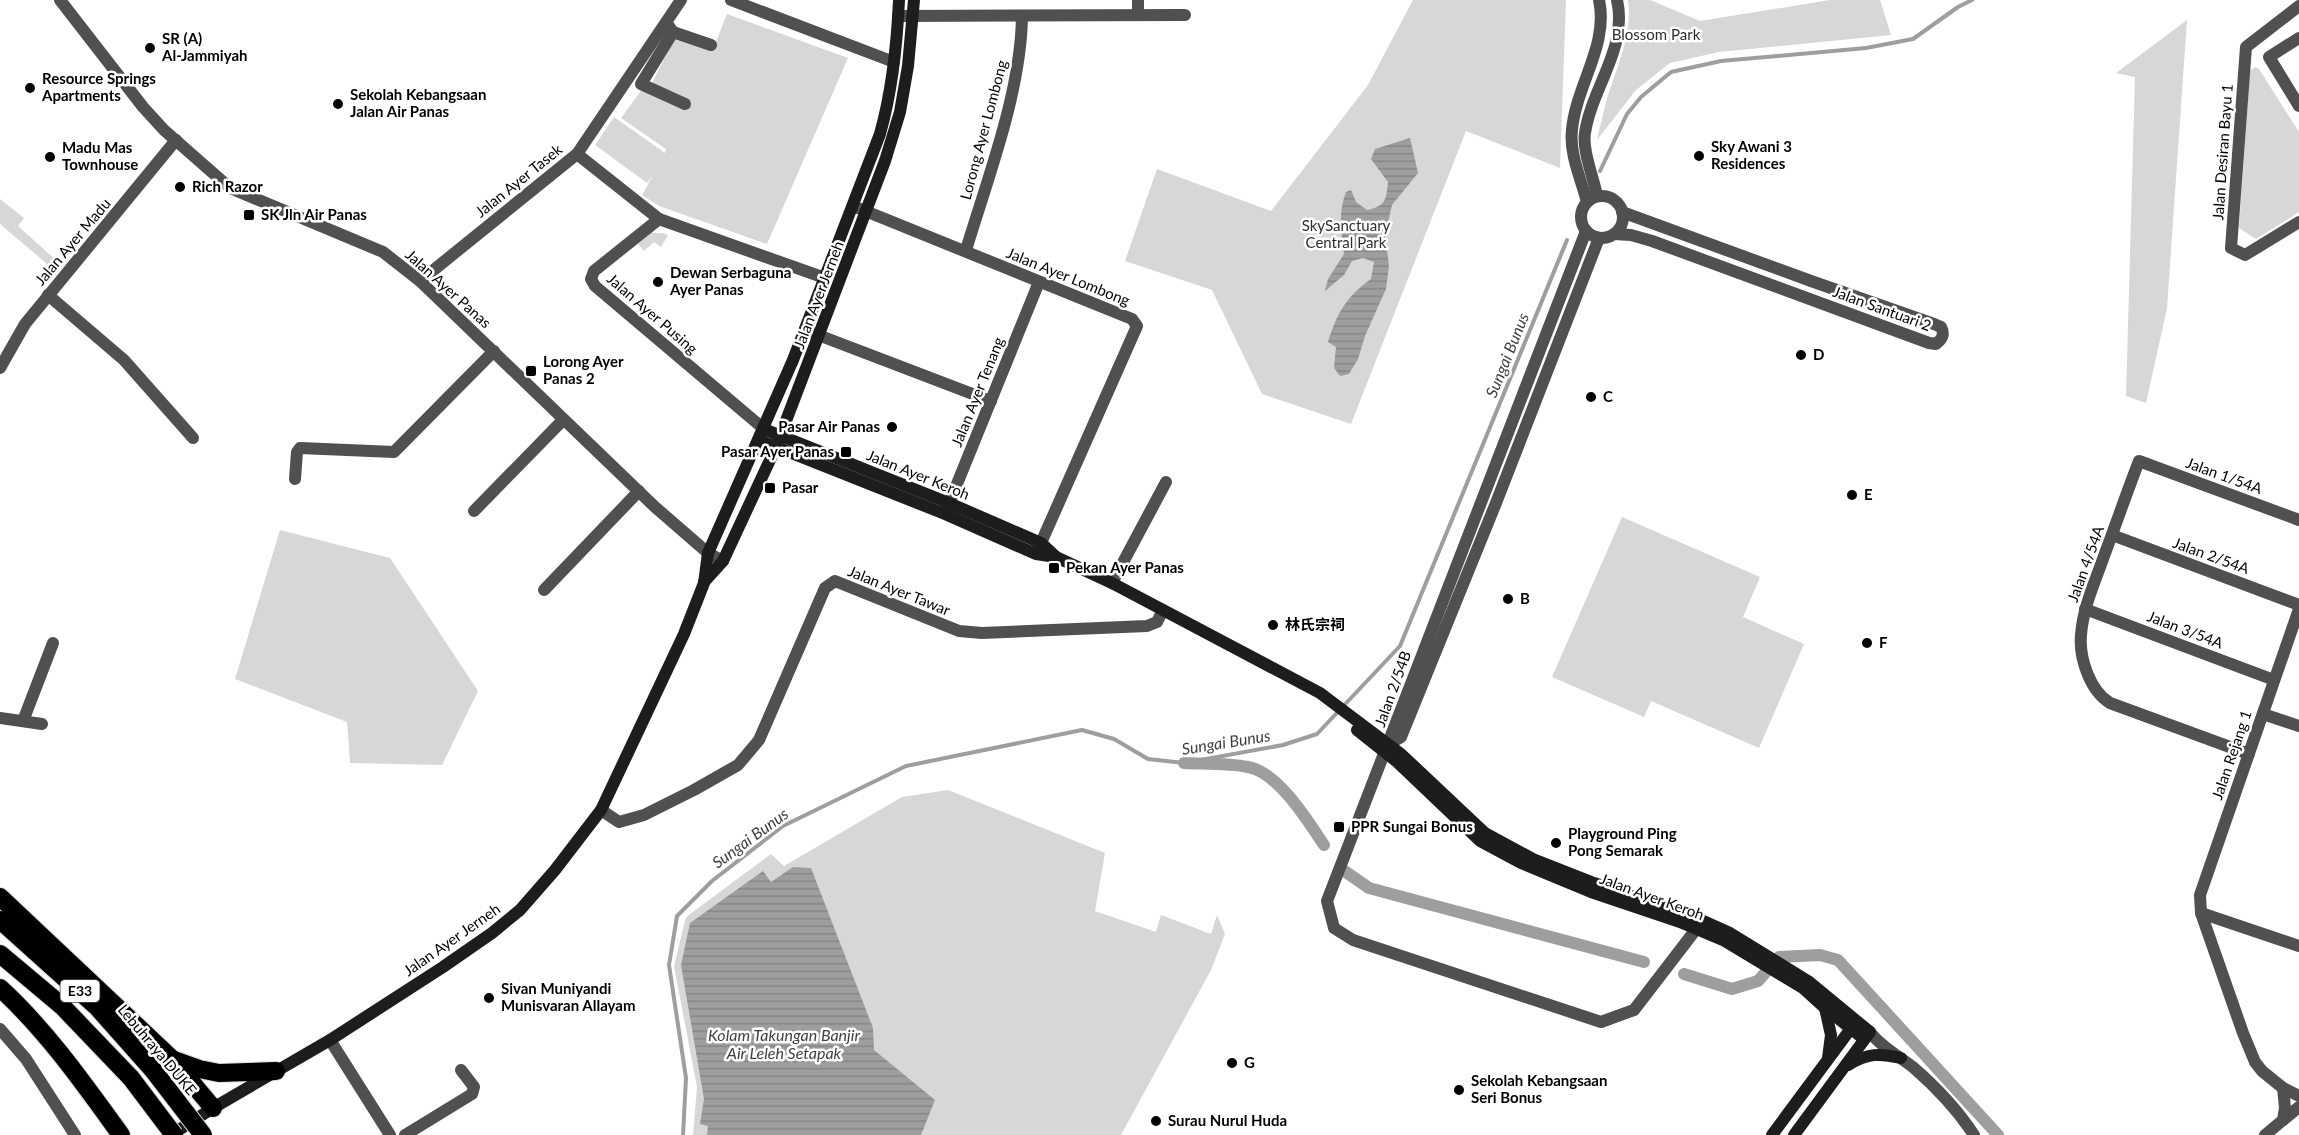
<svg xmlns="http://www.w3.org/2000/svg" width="2299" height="1135" viewBox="0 0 2299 1135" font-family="Lato,'Noto Sans SC',sans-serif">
  <defs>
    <pattern id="water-rules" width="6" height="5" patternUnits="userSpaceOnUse" patternTransform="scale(1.5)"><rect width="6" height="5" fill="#9e9e9e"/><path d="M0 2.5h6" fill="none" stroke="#868686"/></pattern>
  </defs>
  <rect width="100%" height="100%" fill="#fff"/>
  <g fill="#d7d7d7">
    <path d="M1413 0H1566L1560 168 1466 131 1351 424 1262 394 1212 290 1125 261 1157 169 1271 211 1368 85Z"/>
    <path d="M1628 0H1650L1700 21 1830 0H1880L1891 35 1719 52 1670 63 1636 90 1597 140C1600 127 1603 113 1607 99 1616 69 1633 33 1628 0Z"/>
    <path d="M727 14 848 58 767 244 659 206 642 195 653 175 647 183 595 145 614 117 665 153 666 149 621 118 643 88 652 83 676 35 713 49Z"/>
    <path d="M2187 20 2167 308 2146 403 2126 396 2135 77 2116 73Z"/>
    <path d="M2255 67 2259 69 2299 132V212L2256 239 2239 228 2250 71Z"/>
    <path d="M0 199 24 218 18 226 58 262 53 269 0 224Z"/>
    <path d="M651 233H662L668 235 661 247 654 242 644 251 638 244Z"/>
    <path d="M1622 517 1760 577 1743 617 1804 644 1759 748 1651 701 1644 717 1552 677Z"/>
    <path d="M280 530 390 558 478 691 442 765 350 763 347 722 235 679Z"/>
    <path d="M948 790 1105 853 1095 911 1156 932 1161 915 1211 934 1217 915 1225 934 1211 970 1121 1135H693L697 1087 674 966 686 917 771 854 784 866 902 797Z"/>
  </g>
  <g fill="url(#water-rules)">
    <path d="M1410 138 1418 173 1392 205 1385 235 1389 266 1386 289 1365 336 1358 359 1349 374 1340 376 1334 368 1336 347 1328 342C1337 313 1346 297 1371 279L1374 262 1363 258 1352 261 1344 275 1325 291 1328 279 1344 254C1341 232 1338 213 1346 192L1351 190 1356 202 1367 210C1386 206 1386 200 1388 182L1371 159 1375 149Z"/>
    <path d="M793 867 811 868 873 1028 874 1050 935 1100 921 1135H707L708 1126 700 1124 704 1099 681 965 690 923 763 871 771 882Z"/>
  </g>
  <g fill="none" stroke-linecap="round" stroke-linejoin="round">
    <g stroke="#9e9e9e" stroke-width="4">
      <path d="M1600 171 1627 114 1641 97 1671 72 1721 61 1866 48 1913 39 1958 7 1972 0"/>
      <path d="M683 1135 686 1078 669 965 677 916 712 881 783 826 906 766 1082 730 1114 739 1148 759 1184 763 1283 745 1317 734 1400 646 1567 240"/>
    </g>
    <g stroke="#9e9e9e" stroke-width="12">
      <path d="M1184 763C1205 764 1228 763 1248 767 1278 772 1308 821 1324 845"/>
      <path d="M1343 870 1369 888 1644 962"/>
      <path d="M1684 974 1732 989 1758 981 1779 957 1820 955 1838 960 1998 1135"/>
    </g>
    <g stroke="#dbdbdb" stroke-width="20">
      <g id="motorway">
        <path d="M0 897 172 1059 213 1108"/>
        <path d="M0 920 97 1007 153 1070"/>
        <path d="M0 954 62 1006 131 1078"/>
        <path d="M0 988C47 1031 84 1084 121 1135"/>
        <path d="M174 1060 199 1069 219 1073 276 1071"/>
      </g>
    </g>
    <g stroke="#505050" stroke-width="12">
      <path d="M731 0 894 62"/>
      <path d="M1138 0V15"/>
      <path d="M2299 6 2246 47 2231 248 2245 255 2299 222"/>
      <path d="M898 16 1185 15"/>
      <path d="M668 25 673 32 711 45"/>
      <path d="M673 32 641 84 685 104"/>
      <path d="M2299 38 2269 57 2299 106"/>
      <path d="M577 154 659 219 825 278"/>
      <path d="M1597 196C1594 179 1582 150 1585 133 1592 87 1628 48 1617 0"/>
      <circle cx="1602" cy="217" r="21"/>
      <path d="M1587 202C1581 179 1569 153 1572 130 1576 85 1609 45 1599 0"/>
      <path d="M853 206 1132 319 1137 326 1037 552"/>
      <path d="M659 219 594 271 591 279 595 286 764 429"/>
      <path d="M1586 231 1327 901 1334 928 1353 940 1601 1022 1634 1010 1697 928 1701 920"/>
      <path d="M1614 234 1631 235 1652 241 1929 343 1936 344C1942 339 1945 335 1941 327L1934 324 1811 281 1622 212"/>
      <path d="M966 250C988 177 1021 92 1022 16"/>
      <path d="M420 281 577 154 681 0"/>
      <path d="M48 295 124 360 193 438"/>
      <path d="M805 330 991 401"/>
      <path d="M0 368 25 324 176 140"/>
      <path d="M295 479 297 452 300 448 394 452 494 351"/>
      <path d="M474 511 563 420"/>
      <path d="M946 511 1039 282"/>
      <path d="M2112 535 2299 605"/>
      <path d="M1112 583 1166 482"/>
      <path d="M544 590 639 491"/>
      <path d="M2085 609 2274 680"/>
      <path d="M2263 714 2299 726"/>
      <path d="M0 718 42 724"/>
      <path d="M23 721 53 643"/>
      <path d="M1389 744 1401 737 1496 503 1599 238"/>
      <path d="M2249 754 2110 703C2090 691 2079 658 2081 635 2083 607 2095 582 2104 556 2116 524 2127 492 2139 461L2299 520"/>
      <path d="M601 810 619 822 644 815 694 790 738 765 759 740 825 588 835 581 959 631 982 633 1147 626 1157 622 1163 610"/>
      <path d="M2201 913 2299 946"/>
      <path d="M0 1029 26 1059 75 1135"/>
      <path d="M330 1040 390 1135"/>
      <path d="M2283 1088 2299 1096"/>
      <path d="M2283 1120 2299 1107"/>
      <path d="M405 1135 472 1094 474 1087 461 1070"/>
    </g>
    <g stroke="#505050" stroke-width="12">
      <path d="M60 0 143 107 164 130 230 188 383 252 420 281 655 507 708 553 723 561"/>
      <path d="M1870 1032C1881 1047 1899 1056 1914 1068 1937 1088 1957 1109 1974 1135"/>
      <path d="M2265 1135 2283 1120 2285 1108 2283 1088 2262 1071 2255 1062 2243 1033 2201 913 2200 895 2299 609"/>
    </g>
    <g stroke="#1d1d1d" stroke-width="12">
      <path d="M764 429 949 503 1041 543 1056 557 1112 583 1320 693 1401 754 1485 833 1533 859 1594 883 1701 920 1730 933 1808 981 1870 1032 1794 1135"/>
      <path d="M759 440 945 514 1036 554 1056 557"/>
      <path d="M704 582 723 561 776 447 885 161 900 112 908 66 914 0"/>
      <path d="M1357 730 1396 761 1480 841 1521 863 1591 892 1680 922 1725 941 1803 988 1825 1008 1864 1039"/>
      <path d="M1825 1008 1831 1035 1828 1058"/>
      <path d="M1848 1065C1868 1053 1879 1053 1901 1058"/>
      <path d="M171 1135 213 1108 330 1040 443 967 492 933 520 910 555 870 601 810 684 634 704 583 708 553 793 360 880 134C892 91 897 45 899 0"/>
      <path d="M1772 1135 1855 1023"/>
    </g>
    <use href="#motorway" stroke="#000" stroke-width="18"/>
    <g stroke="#dbdbdb" stroke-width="20" stroke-linecap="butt">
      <g id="motorway-bridge">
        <path d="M153 1070 203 1135"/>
        <path d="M131 1078 174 1135"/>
      </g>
    </g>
    <use href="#motorway-bridge" stroke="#000" stroke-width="18"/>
  </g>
  <g fill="#000" stroke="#fff" stroke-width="2">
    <circle cx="150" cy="48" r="6"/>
    <circle cx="30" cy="88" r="6"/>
    <circle cx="338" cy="104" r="6"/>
    <circle cx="1699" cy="156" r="6"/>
    <circle cx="50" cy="157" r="6"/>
    <circle cx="180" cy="187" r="6"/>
    <rect x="243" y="209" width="12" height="12" rx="3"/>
    <circle cx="658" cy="282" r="6"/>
    <circle cx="1801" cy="355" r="6"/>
    <rect x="525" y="365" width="12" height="12" rx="3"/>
    <circle cx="1591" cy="397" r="6"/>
    <circle cx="892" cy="427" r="6"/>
    <rect x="840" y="446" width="12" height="12" rx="3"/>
    <rect x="764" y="482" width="12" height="12" rx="3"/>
    <circle cx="1852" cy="495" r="6"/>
    <rect x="1048" y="562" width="12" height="12" rx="3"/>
    <circle cx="1508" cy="599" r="6"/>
    <circle cx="1273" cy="625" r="6"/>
    <circle cx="1867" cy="643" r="6"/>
    <rect x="1333" y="821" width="12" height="12" rx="3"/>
    <circle cx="1556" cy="843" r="6"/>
    <circle cx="489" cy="998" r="6"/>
    <circle cx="1232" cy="1063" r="6"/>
    <circle cx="1459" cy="1090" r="6"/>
    <circle cx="1156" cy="1121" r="6"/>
  </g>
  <g text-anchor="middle" stroke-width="5" stroke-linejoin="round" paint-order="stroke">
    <rect fill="#fff" stroke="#4c4c4c" stroke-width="1.5" x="60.5" y="980" width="39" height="22" rx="4.5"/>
    <g font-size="14" font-weight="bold" fill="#000">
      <text x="80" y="996">E33</text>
    </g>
    <g font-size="15" fill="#2e2e2e" stroke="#fff">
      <text x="1656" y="40">Blossom Park</text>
      <text x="1346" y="231">SkySanctuary<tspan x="1346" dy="17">Central Park</tspan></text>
    </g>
    <g font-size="15" font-weight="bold" fill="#000" stroke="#fff" text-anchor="start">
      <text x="162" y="44">SR (A)<tspan x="162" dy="17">Al-Jammiyah</tspan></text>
      <text x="42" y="84">Resource Springs<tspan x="42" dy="17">Apartments</tspan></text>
      <text x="350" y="100">Sekolah Kebangsaan<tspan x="350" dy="17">Jalan Air Panas</tspan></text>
      <text x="1711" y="152">Sky Awani 3<tspan x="1711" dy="17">Residences</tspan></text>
      <text x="62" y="153">Madu Mas<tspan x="62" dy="17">Townhouse</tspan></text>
      <text x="192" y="192">Rich Razor</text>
      <text x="261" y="220">SK Jln Air Panas</text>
      <text x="670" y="278">Dewan Serbaguna<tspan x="670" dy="17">Ayer Panas</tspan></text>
      <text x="1813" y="360">D</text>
      <text x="543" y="367">Lorong Ayer<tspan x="543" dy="17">Panas 2</tspan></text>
      <text x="1603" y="402">C</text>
      <text x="880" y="432" text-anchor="end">Pasar Air Panas</text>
      <text x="834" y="457" text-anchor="end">Pasar Ayer Panas</text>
      <text x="782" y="493">Pasar</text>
      <text x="1864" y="500">E</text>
      <text x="1066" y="573">Pekan Ayer Panas</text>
      <text x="1520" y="604">B</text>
      <text x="1285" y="630">林氏宗祠</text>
      <text x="1879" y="648">F</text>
      <text x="1351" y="832">PPR Sungai Bonus</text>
      <text x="1568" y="839">Playground Ping<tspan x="1568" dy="17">Pong Semarak</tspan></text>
      <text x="501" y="994">Sivan Muniyandi<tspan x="501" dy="17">Munisvaran Allayam</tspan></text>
      <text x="1244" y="1068">G</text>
      <text x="1471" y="1086">Sekolah Kebangsaan<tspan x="1471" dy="17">Seri Bonus</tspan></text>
      <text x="1168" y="1126">Surau Nurul Huda</text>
    </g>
    <g font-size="15" fill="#000" stroke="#fff">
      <text transform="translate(984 130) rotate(-75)" y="5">Lorong Ayer Lombong</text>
      <text transform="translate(2223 152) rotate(-86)" y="5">Jalan Desiran Bayu 1</text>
      <text transform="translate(519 181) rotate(-39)" y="5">Jalan Ayer Tasek</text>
      <text transform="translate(73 242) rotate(-50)" y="5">Jalan Ayer Madu</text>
      <text transform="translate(1068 277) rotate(22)" y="5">Jalan Ayer Lombong</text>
      <text transform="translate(448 289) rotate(42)" y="5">Jalan Ayer Panas</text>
      <text transform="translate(819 295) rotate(-69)" y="5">Jalan Ayer Jerneh</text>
      <text transform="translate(1882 309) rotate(20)" y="5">Jalan Santuari 2</text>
      <text transform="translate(652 314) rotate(41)" y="5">Jalan Ayer Pusing</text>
      <text transform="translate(978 392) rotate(-68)" y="5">Jalan Ayer Tenang</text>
      <text transform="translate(918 475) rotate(22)" y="5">Jalan Ayer Keroh</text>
      <text transform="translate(2224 476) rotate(20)" y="5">Jalan 1/54A</text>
      <text transform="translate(2211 556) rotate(20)" y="5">Jalan 2/54A</text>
      <text transform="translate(2086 564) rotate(-70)" y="5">Jalan 4/54A</text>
      <text transform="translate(899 591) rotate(22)" y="5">Jalan Ayer Tawar</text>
      <text transform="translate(2185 630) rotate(21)" y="5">Jalan 3/54A</text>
      <text transform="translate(1393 689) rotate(-70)" y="5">Jalan 2/54B</text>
      <text transform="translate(2232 755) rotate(-71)" y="5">Jalan Rejang 1</text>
      <text transform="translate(1652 897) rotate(20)" y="5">Jalan Ayer Keroh</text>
      <text transform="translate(452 940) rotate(-35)" y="5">Jalan Ayer Jerneh</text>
      <text transform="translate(157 1050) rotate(50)" y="5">Lebuhraya DUKE</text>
    </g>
    <g font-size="16" font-style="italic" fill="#3f3f3f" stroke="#fff">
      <text transform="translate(1507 355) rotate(-68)" y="6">Sungai Bunus</text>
      <text transform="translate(1226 742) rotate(-9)" y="6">Sungai Bunus</text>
      <text transform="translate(750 838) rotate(-36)" y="6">Sungai Bunus</text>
      <text x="784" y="1041">Kolam Takungan Banjir<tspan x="784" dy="18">Air Leleh Setapak</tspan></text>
    </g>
  </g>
</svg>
